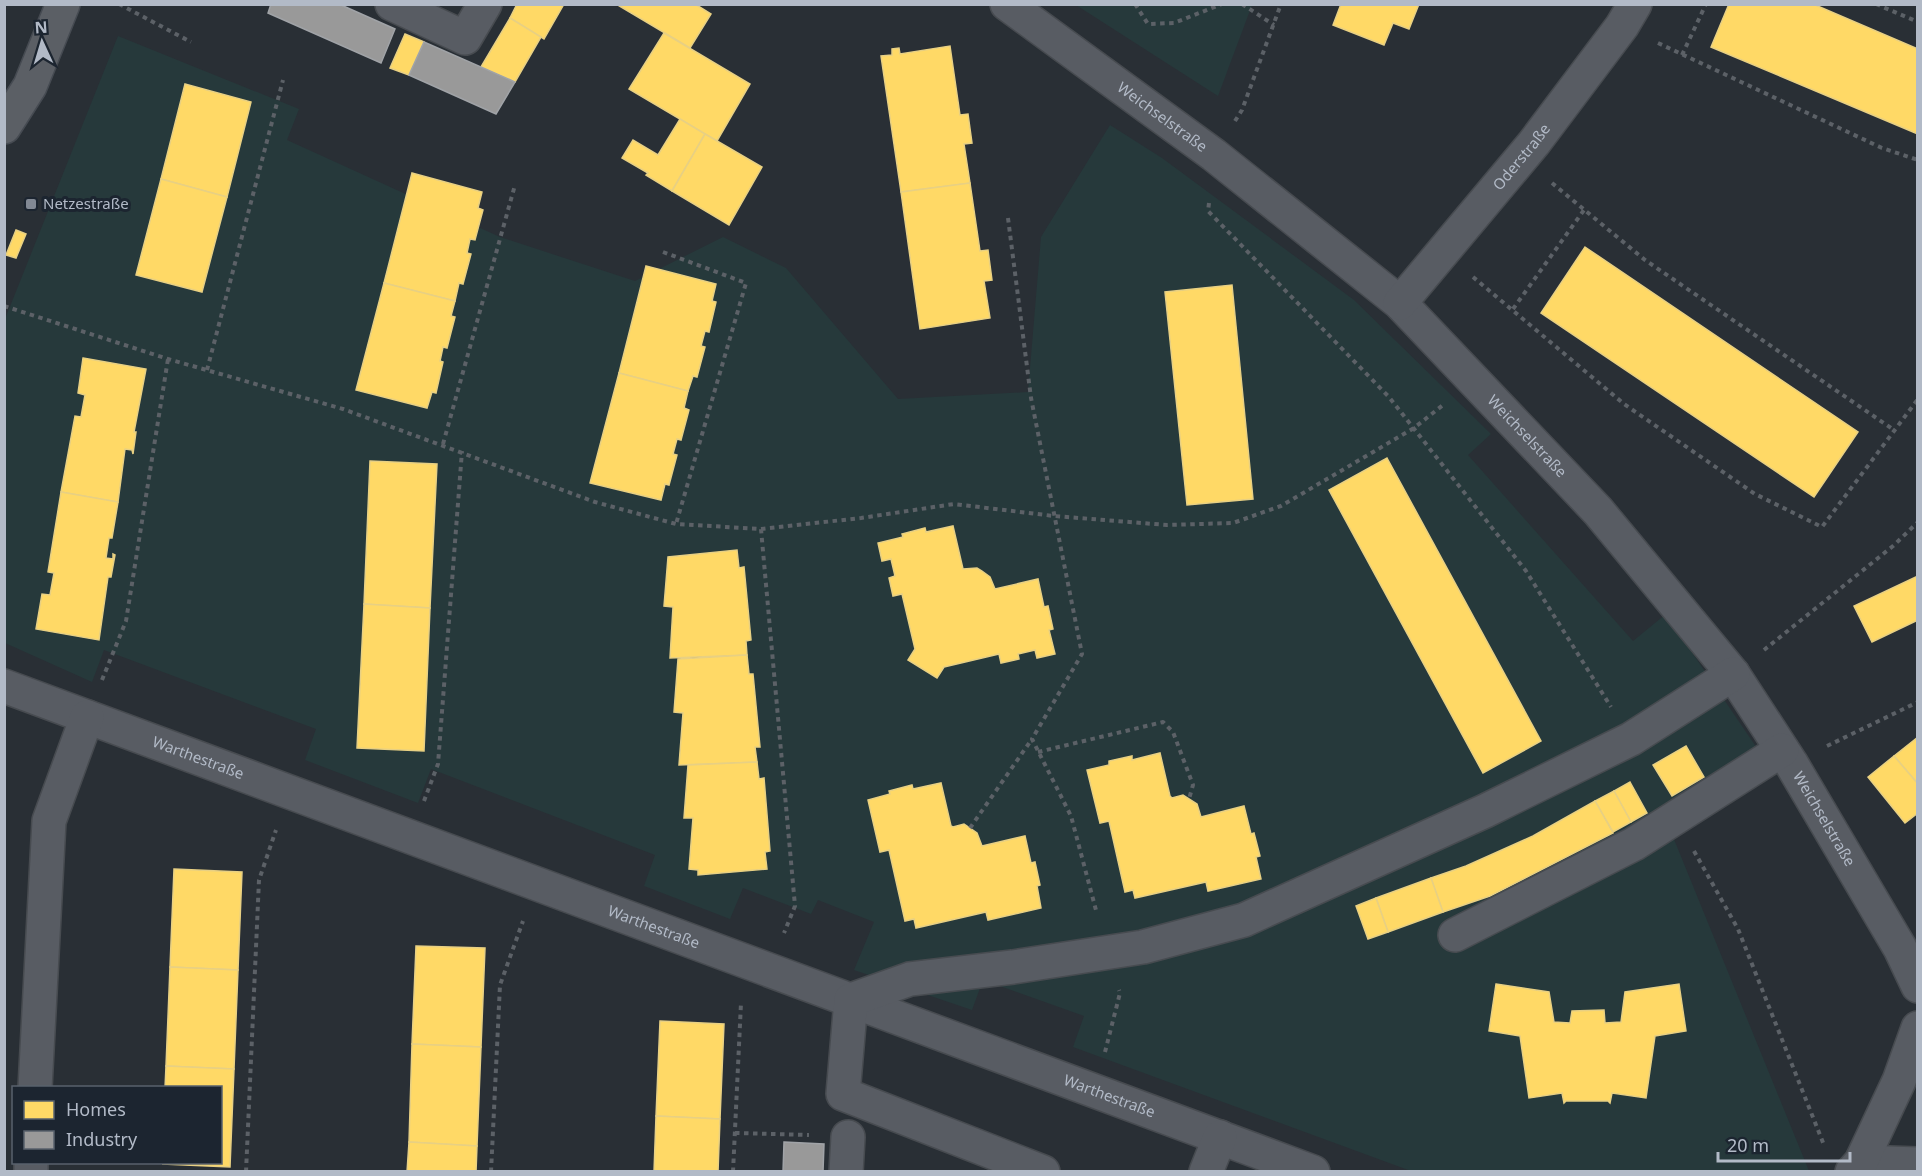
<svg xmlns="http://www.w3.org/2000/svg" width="1922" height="1176" viewBox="0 0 1922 1176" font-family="'Noto Sans',sans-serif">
  <rect width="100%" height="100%" fill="#292f35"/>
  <g fill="#26393b">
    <path d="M1076 5H1252L1218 96Z"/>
    <path d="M118 36 299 109 287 140 500 237 635 281 723 237 786 268 898 399 1028 392 1041 237 1110 125 1162 158 1354 300 1491 434 1468 455 1633 641 1666 614 1765 760 1669 827 1809 1171H1411L1073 1047 1084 1016 983 980 972 1010 854 970 874 922 818 900 811 914 743 888 730 919 644 886 655 855 431 769 418 803 305 760 316 729 104 650 92 682 5 643V319Z"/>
  </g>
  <g fill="#ffd966" stroke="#e8d083" stroke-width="1.5">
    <path d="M517 4H564L544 39 510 18Z"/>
    <path d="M616 4H695L711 14 690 48Z"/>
    <path d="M1341 4H1419L1409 29 1393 23 1384 45 1333 25Z"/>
    <path d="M1729 4H1813L1918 49V134L1711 47Z"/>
    <path d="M510 18 541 37 515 82 481 67Z"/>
    <path d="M664 33 750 84 717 141 629 89Z"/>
    <path d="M405 34 424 42 409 75 390 68Z"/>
    <path d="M950 46 960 115 968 114 972 143 964 144 970 183 901 192 881 56 892 55V49L899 48 900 54Z"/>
    <path d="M185 84 251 102 227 197 161 179Z"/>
    <path d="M680 119 705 134 672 191 646 175 648 173 622 158 633 140 658 155Z"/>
    <path d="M705 134 762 167 729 225 672 191Z"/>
    <path d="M412 173 482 192 478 208 483 210 475 240 470 239 467 253 471 254 463 284 459 283 455 301 384 283Z"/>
    <path d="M161 179 227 197 202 292 136 275Z"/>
    <path d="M970 183 980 251 988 250 992 280 984 281 990 318 920 329 901 192Z"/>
    <path d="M16 230 26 234 16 258 6 255Z"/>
    <path d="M1585 247 1858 432 1814 497 1541 313Z"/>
    <path d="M646 266 716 284 712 301 716 302 709 332 705 331 701 346 705 347 697 377 693 376 688 391 619 373Z"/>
    <path d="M384 283 455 301 451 316 455 317 447 348 443 347 440 361 443 362 436 393 432 392 427 408 356 390Z"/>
    <path d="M1232 285 1253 499 1187 505 1165 292Z"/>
    <path d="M83 358 146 369 134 432H136L133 454 132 450 125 449 118 502 61 492 75 416 81 417 85 395 78 393Z"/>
    <path d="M619 373 688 391 684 408 689 410 681 440 677 439 673 454 677 455 669 485 665 484 661 500 590 483Z"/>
    <path d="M1387 458 1541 741 1483 773 1329 490Z"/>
    <path d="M370 461 437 464 430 608 364 604Z"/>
    <path d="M61 492 118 502 112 538H109L106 558 113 559V554L115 555 111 577H108L99 640 36 629 42 594 50 595 54 573 48 572Z"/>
    <path d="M953 526 963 569 977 568 982 571 990 577 995 589 1038 579 1044 607 1048 606 1053 629 1049 630 1055 654 1037 658 1035 650 1018 654 1019 659 1001 663 999 654 944 667 937 678 908 660 915 649 902 594 893 596 889 578 895 576 891 559 882 561 878 543 903 537 902 534 925 528 926 532Z"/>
    <path d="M737 550 739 568 744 567 751 640 746 641 747 655 670 658 673 607 664 606 668 557Z"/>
    <path d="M1918 576V620L1872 642 1854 606Z"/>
    <path d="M364 604 430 608 424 751 357 748Z"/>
    <path d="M747 655 749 674H753L760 747H755L757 762 679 765 683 713 674 712 678 659Z"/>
    <path d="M1918 737V784L1894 756Z"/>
    <path d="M1686 746 1704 777 1672 796 1653 765Z"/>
    <path d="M1160 753 1170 796 1172 798 1183 795 1197 804 1201 817 1244 806 1251 834 1254 833 1260 856 1256 857 1261 879 1208 891 1206 882 1135 898 1133 890 1125 892 1109 821 1100 823 1087 770 1109 765V761L1132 756V760Z"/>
    <path d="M1894 756 1918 784V813L1905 823 1868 777Z"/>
    <path d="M757 762 759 779 764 778 770 851 765 852 767 869 698 875V870L689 869 693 818H684L688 765Z"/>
    <path d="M1630 782 1647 813 1631 822 1614 791Z"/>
    <path d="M941 783 951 826 953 827 964 824 970 828 977 833 982 846 1025 836 1031 863 1035 862 1040 885 1037 886 1041 908 988 920 986 912 916 928 914 919 905 921 889 850 880 852 868 800 890 794 889 791 912 785 913 789Z"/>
    <path d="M1614 791 1631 822 1613 832 1595 801Z"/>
    <path d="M1595 801 1613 833 1490 896 1443 912 1431 878 1466 866 1533 836Z"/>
    <path d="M174 869 242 872 238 970 170 967Z"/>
    <path d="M1431 878 1443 912 1388 932 1376 898Z"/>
    <path d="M1376 898 1388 932 1368 939 1356 906Z"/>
    <path d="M416 946 485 948 481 1047 412 1044Z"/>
    <path d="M170 967 238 970 234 1069 166 1066Z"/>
    <path d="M1496 984 1549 992 1554 1022 1570 1023 1572 1011 1604 1010 1605 1023 1621 1022 1625 992 1679 984 1686 1031 1655 1036 1646 1098 1612 1093 1610 1103 1608 1101H1566L1564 1103 1562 1093 1529 1098 1520 1036 1489 1031Z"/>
    <path d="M660 1021 724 1024 720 1119 656 1116Z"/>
    <path d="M412 1044 481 1047 477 1146 409 1142Z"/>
    <path d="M166 1066 234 1069 230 1167 162 1164 220 1162V1088H165Z"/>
    <path d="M656 1116 720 1119 718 1172H654Z"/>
    <path d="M409 1142 477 1146 476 1172H407Z"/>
  </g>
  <g fill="#999" stroke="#a0a3a7" stroke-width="1.5">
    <path d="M271 4H339L395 29 381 63 268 13Z"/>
    <path d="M424 42 515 82 496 114 409 75Z"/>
    <path d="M784 1142 824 1144 823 1172H783Z"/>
  </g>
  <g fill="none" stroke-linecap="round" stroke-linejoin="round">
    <g stroke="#474b50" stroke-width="36">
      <g id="minor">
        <path d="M392 4 465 38 485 4"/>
        <path id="s1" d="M1007 4 1214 155 1400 303 1598 511 1733 674 1791 763 1900 948 1918 986"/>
        <path id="s2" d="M1400 303 1534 143 1622 26 1635 4"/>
        <path id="s3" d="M4 686 1313 1172"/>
        <path d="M1455 935 1634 844 1782 750"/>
        <path d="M35 1088 49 821 87 717"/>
        <path d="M1861 1162 1918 1164"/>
        <path d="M31 1172V1162"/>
        <path d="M846 1172 848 1137"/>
        <path d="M1043 1172 843 1094 851 1000 910 979 1013 967 1143 947 1244 920 1485 811 1631 739 1733 674"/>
        <path d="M1206 1172 1220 1137"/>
        <path d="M1852 1172 1861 1162 1899 1081 1918 1028"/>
      </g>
    </g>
    <g stroke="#464b52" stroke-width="36">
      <path id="major" d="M4 127 30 86 63 4"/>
    </g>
    <g stroke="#5c6167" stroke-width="4" stroke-dasharray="4.5 4.5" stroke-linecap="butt">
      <path d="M119 4 191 42"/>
      <path d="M1135 4 1148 24 1174 23 1222 4"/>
      <path d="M1242 4 1274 25"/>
      <path d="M1876 4 1918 22"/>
      <path d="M1658 43 1882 148 1918 160"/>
      <path d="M1682 55 1706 4"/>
      <path d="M1235 121 1242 110 1281 4"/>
      <path d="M1552 183 1645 260 1894 430"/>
      <path d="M1209 203 1208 211 1389 397 1526 571 1611 707"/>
      <path d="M1008 218 1031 398 1082 654 1032 739 1071 816 1097 914"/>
      <path d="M663 252 746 283 676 524"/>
      <path d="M1473 277 1624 404 1755 494 1822 527 1918 399"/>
      <path d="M4 306 168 359 343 409 595 502 676 524 761 529 795 906 784 933"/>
      <path d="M1513 309 1584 210"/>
      <path d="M207 370 283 80"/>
      <path d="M443 444 515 185"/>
      <path d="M761 529 861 518 954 504 1054 516 1167 525 1233 523 1281 506 1414 428 1443 405"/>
      <path d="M1764 650 1893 546 1918 522"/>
      <path d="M102 680 126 621 168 359"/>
      <path d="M1827 746 1918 702"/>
      <path d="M1038 752 1163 722 1173 732 1193 785 1189 799"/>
      <path d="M424 801 438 764 462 451"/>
      <path d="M970 828 1032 739"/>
      <path d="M1694 851 1738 929 1824 1145"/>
      <path d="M1105 1052 1120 993 1119 990"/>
      <path d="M735 1133 809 1135"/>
      <path d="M246 1172 259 880 276 830"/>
      <path d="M491 1172 500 985 523 921"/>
      <path d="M733 1172 741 1003"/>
    </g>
    <use href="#minor" stroke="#585c63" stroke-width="33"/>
    <use href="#major" stroke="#5b5f65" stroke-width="33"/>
  </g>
  <rect fill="#828994" stroke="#1c2530" stroke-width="2" x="25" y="198" width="12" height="12" rx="3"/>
  <g text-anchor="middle" stroke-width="6" stroke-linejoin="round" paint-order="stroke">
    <g font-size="15" fill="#b2bac7" stroke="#1c2530">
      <text dy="5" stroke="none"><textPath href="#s1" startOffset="192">Weichselstraße</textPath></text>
      <text dy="5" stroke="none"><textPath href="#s2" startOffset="190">Oderstraße</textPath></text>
      <text dy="5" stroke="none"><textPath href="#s1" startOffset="678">Weichselstraße</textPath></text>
      <text dy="5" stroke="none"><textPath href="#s3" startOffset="207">Warthestraße</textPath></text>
      <text dy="5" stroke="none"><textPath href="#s1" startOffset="1164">Weichselstraße</textPath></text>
      <text dy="5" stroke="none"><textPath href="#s3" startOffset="693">Warthestraße</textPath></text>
      <text dy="5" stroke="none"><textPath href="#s3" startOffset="1179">Warthestraße</textPath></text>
    </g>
    <g font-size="15" fill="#b2bac7" stroke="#1c2530" text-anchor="start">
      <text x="43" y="209">Netzestraße</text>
    </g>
  </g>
  <rect width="1922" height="1176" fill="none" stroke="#b2bac7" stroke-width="12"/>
  <rect x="12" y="1086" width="210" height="78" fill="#1c2530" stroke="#58616c" stroke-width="1.5"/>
  <rect x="24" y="1101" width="30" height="18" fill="#ffd966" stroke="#58616c" stroke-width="1.5"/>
  <text x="66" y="1116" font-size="18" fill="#b2bac7">Homes</text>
  <rect x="24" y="1131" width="30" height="18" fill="#999999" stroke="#58616c" stroke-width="1.5"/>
  <text x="66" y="1146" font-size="18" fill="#b2bac7">Industry</text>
  <g transform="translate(42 42) rotate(356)" stroke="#1c2530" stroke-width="4.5" paint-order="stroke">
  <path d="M0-4.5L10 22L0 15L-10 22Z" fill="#b2bac7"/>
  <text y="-9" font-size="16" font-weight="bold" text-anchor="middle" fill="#b2bac7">N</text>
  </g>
  <path d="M1718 1152v9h132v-9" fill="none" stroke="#b2bac7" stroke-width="3"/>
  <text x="1727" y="1152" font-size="18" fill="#b2bac7" stroke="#1c2530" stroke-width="4.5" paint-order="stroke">20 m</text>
</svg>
